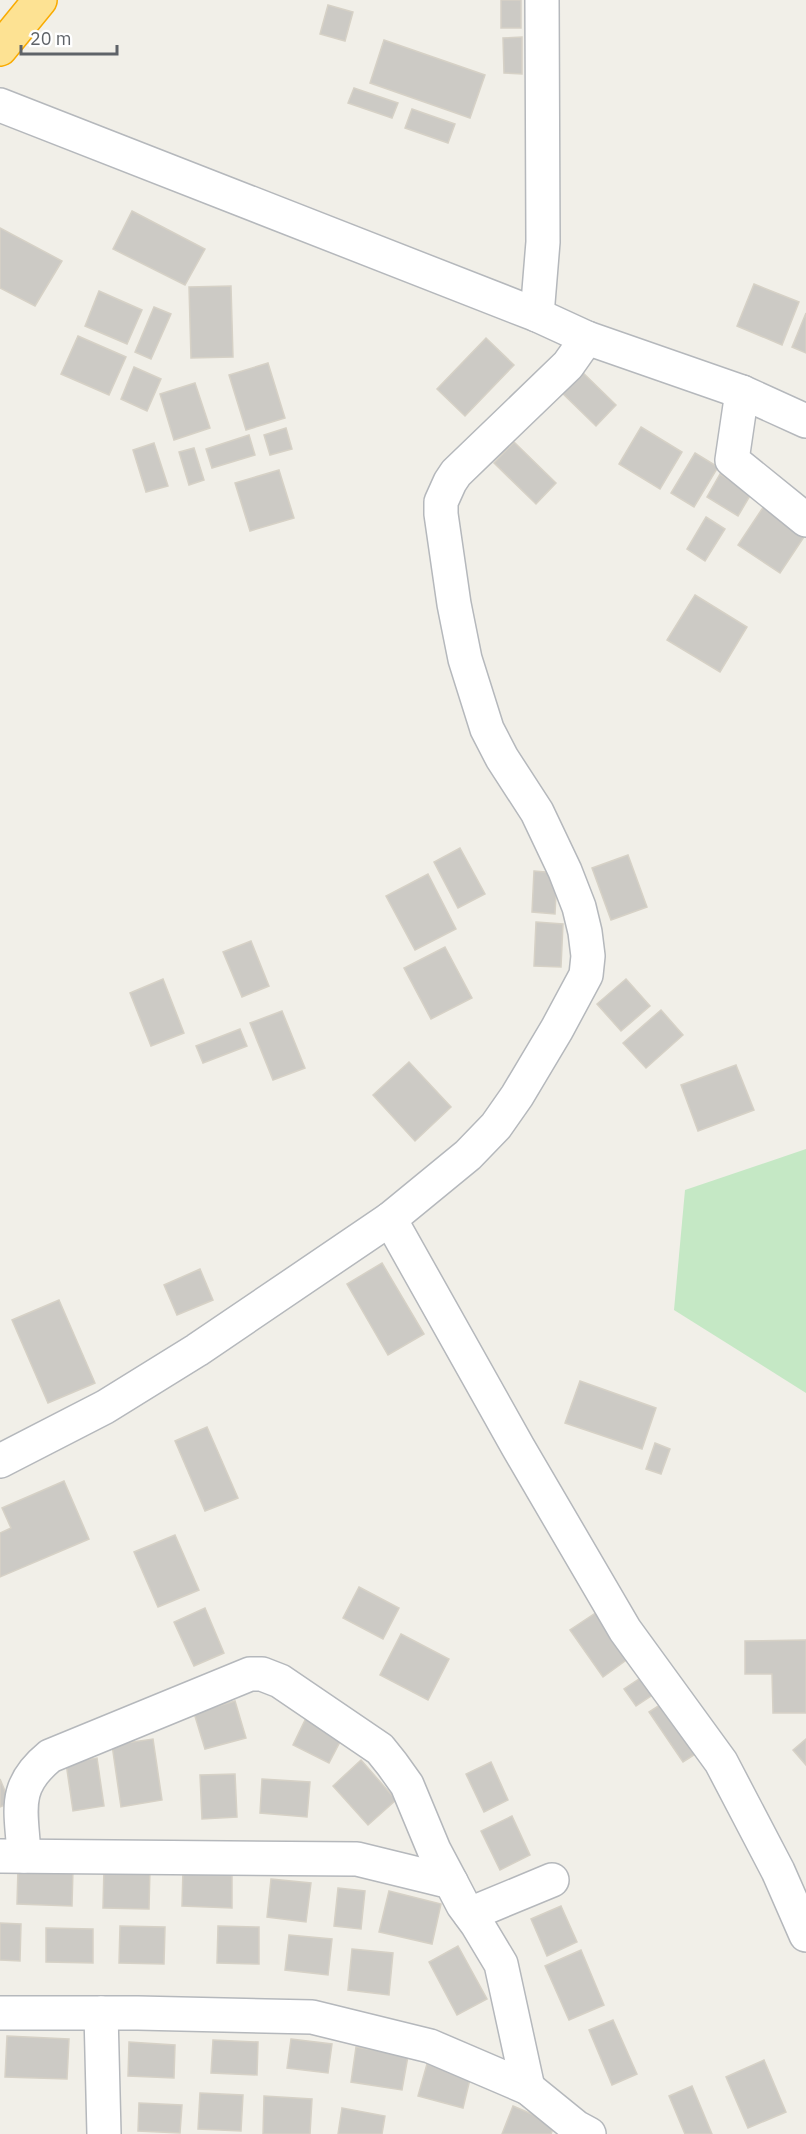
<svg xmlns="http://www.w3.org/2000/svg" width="806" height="2134" viewBox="0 0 806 2134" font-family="'IBM Plex Sans',sans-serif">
  <rect width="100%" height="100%" fill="#f1efe8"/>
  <path fill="#c5e8c5" d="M806 1149V1393L674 1310 685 1190Z"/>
  <g fill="#cccac5" stroke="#d6d1c6" stroke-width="1.5">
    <rect x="501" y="0" width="20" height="28"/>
    <path d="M328 5 353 12 345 41 320 34Z"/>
    <path d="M522 37V74L504 73 503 38Z"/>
    <path d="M384 40 485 75 470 118 370 83Z"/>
    <path d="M354 88 398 103 392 118 348 103Z"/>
    <path d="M412 109 455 124 448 143 405 128Z"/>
    <path d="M132 211 205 249 185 285 113 249Z"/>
    <path d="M0 228 62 261 35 306 0 288Z"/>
    <path d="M754 284 799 302 782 345 737 326Z"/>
    <path d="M231 286 233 357 191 358 189 287Z"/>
    <path d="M99 291 142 310 127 344 85 326Z"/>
    <path d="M154 307 171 314 151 359 135 352Z"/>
    <path d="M806 313V353L792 347Z"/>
    <path d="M78 336 126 357 109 395 61 374Z"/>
    <path d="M486 338 514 365 465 416 437 389Z"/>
    <path d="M268 363 285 418 246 430 229 375Z"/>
    <path d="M576 366 616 405 596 426 556 387Z"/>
    <path d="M134 367 161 379 147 411 121 399Z"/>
    <path d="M195 383 210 428 174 440 160 394Z"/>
    <path d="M641 427 682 452 660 489 619 464Z"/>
    <path d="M286 428 292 449 270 455 264 435Z"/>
    <path d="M249 435 255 455 212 468 206 449Z"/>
    <path d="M514 442 556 483 536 504 494 463Z"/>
    <path d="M154 443 168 486 146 492 133 450Z"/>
    <path d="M194 448 204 480 189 485 179 452Z"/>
    <path d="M695 453 718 467 694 507 671 493Z"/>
    <path d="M279 470 294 518 250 531 235 483Z"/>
    <path d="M720 474 751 494 738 516 707 497Z"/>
    <path d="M764 506 806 534 780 573 738 545Z"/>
    <path d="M706 517 725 529 705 561 687 549Z"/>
    <path d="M695 595 747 627 720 672 667 640Z"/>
    <path d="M460 848 485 894 458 908 434 862Z"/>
    <path d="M628 855 647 907 611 920 592 868Z"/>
    <path d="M534 871 557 873 555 914 532 912Z"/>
    <path d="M428 874 456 929 415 950 386 896Z"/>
    <path d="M536 922 563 924 561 967 534 966Z"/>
    <path d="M251 941 269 986 242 997 223 952Z"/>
    <path d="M445 947 472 998 431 1019 404 968Z"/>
    <path d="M163 979 184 1033 151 1046 130 993Z"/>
    <path d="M626 979 650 1006 621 1031 597 1004Z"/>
    <path d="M661 1010 683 1035 646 1068 623 1043Z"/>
    <path d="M282 1011 305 1068 273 1080 250 1023Z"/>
    <path d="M240 1029 247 1046 203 1063 196 1046Z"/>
    <path d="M409 1062 451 1107 415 1141 373 1095Z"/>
    <path d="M736 1065 754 1110 698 1131 681 1085Z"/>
    <path d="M382 1263 424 1334 388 1355 347 1284Z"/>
    <path d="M200 1269 213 1300 177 1315 164 1285Z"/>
    <path d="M59 1300 95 1383 48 1403 12 1320Z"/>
    <path d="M580 1381 656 1408 642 1449 565 1423Z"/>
    <path d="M207 1427 238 1498 205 1511 175 1441Z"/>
    <path d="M655 1443 670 1449 661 1474 646 1469Z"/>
    <path d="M64 1481 89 1539 0 1577V1533L11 1528 2 1508Z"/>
    <path d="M175 1535 199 1590 158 1607 134 1552Z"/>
    <path d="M359 1587 399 1608 383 1639 343 1618Z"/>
    <path d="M205 1608 224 1653 194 1666 174 1622Z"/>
    <path d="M597 1612 629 1658 603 1677 570 1630Z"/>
    <path d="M401 1634 449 1659 428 1700 380 1675Z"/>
    <path d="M806 1640V1713H773L772 1674H745V1641Z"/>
    <path d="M648 1673 660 1690 636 1706 624 1689Z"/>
    <path d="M235 1701 246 1738 205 1749 194 1713Z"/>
    <path d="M666 1701 700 1751 683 1762 649 1712Z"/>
    <path d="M307 1716 344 1734 329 1763 293 1745Z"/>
    <path d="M153 1739 162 1800 121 1807 112 1745Z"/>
    <path d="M806 1739V1765L793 1750Z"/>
    <path d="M97 1758 104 1806 73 1811 66 1763Z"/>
    <path d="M361 1760 396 1800 368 1825 333 1786Z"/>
    <path d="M491 1762 508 1800 484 1812 466 1774Z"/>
    <path d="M235 1774 237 1817 202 1819 200 1775Z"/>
    <path d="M0 1779 10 1803 0 1807Z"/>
    <path d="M262 1779 310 1782 307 1817 260 1813Z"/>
    <path d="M512 1816 530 1855 500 1870 481 1831Z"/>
    <path d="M104 1867 150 1868 149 1909 103 1908Z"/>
    <path d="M18 1868 73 1869 72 1906 17 1904Z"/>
    <path d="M183 1869 232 1871V1908L182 1906Z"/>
    <path d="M271 1879 311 1883 306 1922 267 1917Z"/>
    <path d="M338 1888 365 1891 361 1929 334 1926Z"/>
    <path d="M389 1891 441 1904 432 1944 379 1932Z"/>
    <path d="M561 1906 577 1942 547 1956 531 1919Z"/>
    <path d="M0 1923 21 1924 20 1961 0 1960Z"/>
    <path d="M120 1926 165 1927 164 1964 119 1963Z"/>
    <path d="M218 1926 259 1927V1964L217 1963Z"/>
    <path d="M46 1928 93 1929V1963L46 1962Z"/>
    <path d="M289 1935 332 1939 328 1975 285 1970Z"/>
    <path d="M458 1946 487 1999 457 2015 429 1962Z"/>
    <path d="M352 1949 393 1953 389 1995 348 1990Z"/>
    <path d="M581 1950 604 2005 569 2020 545 1966Z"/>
    <path d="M613 2020 637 2074 612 2085 589 2030Z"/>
    <path d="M7 2036 69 2039 67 2079 5 2077Z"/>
    <path d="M291 2039 332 2044 328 2073 287 2068Z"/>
    <path d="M213 2040 258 2042 257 2075 211 2073Z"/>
    <path d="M129 2042 175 2045 174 2078 128 2076Z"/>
    <path d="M356 2047 408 2056 402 2090 351 2082Z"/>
    <path d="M764 2060 786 2112 748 2128 726 2077Z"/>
    <path d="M427 2064 471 2075 463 2108 418 2096Z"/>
    <path d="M692 2086 712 2134H685L669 2096Z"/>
    <path d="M200 2093 243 2095 241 2131 198 2129Z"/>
    <path d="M264 2096 312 2099 310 2134H263Z"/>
    <path d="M139 2103 182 2105 180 2133 138 2131Z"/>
    <path d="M513 2106 555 2124 551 2134H502Z"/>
    <path d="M342 2108 385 2116 382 2134H338Z"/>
  </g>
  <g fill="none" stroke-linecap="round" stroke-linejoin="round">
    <g stroke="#b5b8bc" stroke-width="36">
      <g id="street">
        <path d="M0 105 537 315 587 338 742 392 806 421"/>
        <path d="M537 315 543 242 542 0"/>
        <path d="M742 392 732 460 806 520"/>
        <path d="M390 1219 518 1447 625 1630 721 1762 778 1871 806 1935"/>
        <path d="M0 1461 105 1407 197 1350 390 1219 468 1155 496 1126 517 1096 557 1029 586 975 588 956 585 932 579 907 565 871 537 812 502 758 487 729 465 659 454 604 441 514V502L450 482 456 473 568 365 587 338"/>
        <path d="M0 1856 357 1859 451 1882 463 1905 477 1924 501 1964 528 2088"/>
        <path d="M24 1856C22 1811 11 1788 50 1756L250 1674H262L280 1681 380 1749 392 1764 407 1785 434 1850 451 1882"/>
        <path d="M470 1914 552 1880"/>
        <path d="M0 2013H138L312 2017 430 2046 528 2088 576 2127 589 2134"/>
        <path d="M101 2013 104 2134"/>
      </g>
    </g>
    <g stroke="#f9ab00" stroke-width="36">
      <path id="highway" d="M0 49 40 0"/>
    </g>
    <use href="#street" stroke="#fff" stroke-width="33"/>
    <use href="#highway" stroke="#fde293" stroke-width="33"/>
  </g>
  <path d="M21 45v9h96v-9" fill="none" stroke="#5f6368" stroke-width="3"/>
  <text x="30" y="45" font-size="18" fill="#5f6368" stroke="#ffffff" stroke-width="4.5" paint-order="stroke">20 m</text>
</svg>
